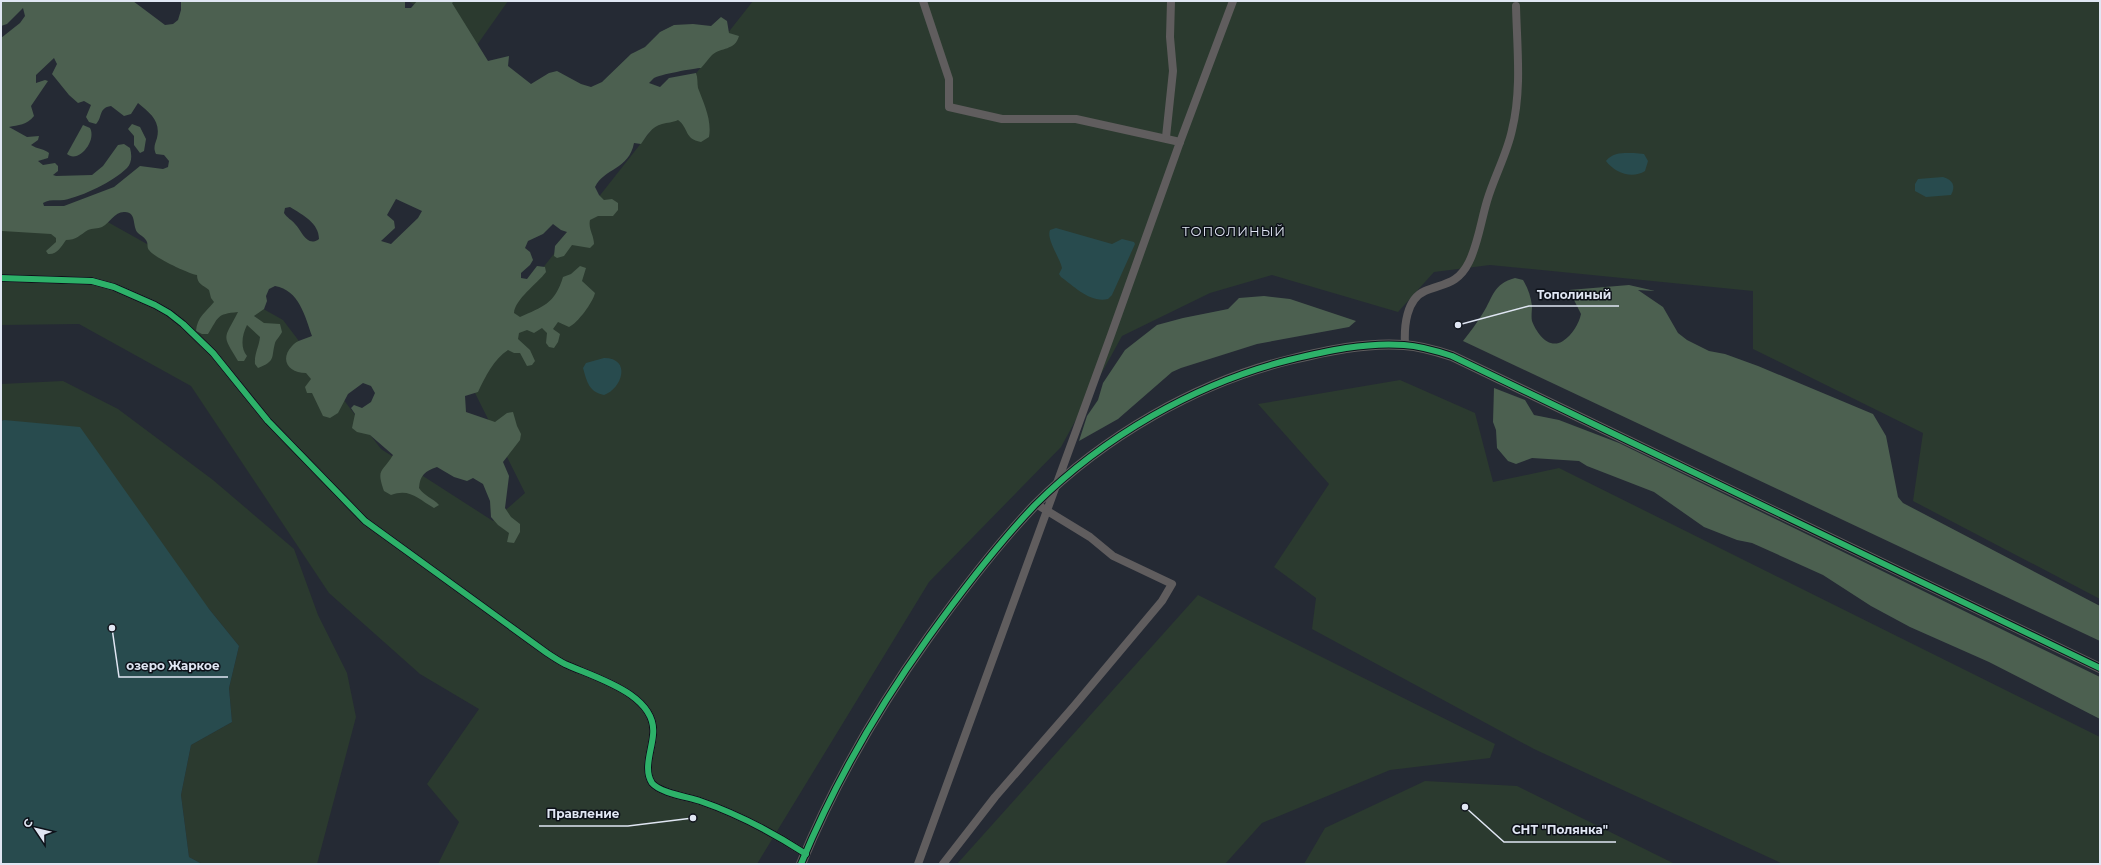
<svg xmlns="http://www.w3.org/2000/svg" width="2101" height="865" viewBox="0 0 2101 865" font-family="Montserrat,sans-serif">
  <rect width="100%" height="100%" fill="#252a34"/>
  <g fill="#2b3a2f">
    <path d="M408 1H508L477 45Z"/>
    <path d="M753 1H2100V599L1913 501 1923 433 1753 349V291L1490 265 1434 272 1398 312 1272 275 1210 293 1122 336 1061 447 929 582 757 864H438L459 822 427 784 479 709 420 674 329 593 191 386 79 324 1 325V213L88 211 283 320 381 449 493 521 525 493 474 391 516 302Z"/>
    <path d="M1400 380 1475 413 1493 482 1559 468 2100 737V864H1783L1534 749 1312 629 1316 598 1274 567 1329 484 1258 404Z"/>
    <path d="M63 381 118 409 213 480 294 549 318 615 347 673 356 717 317 864H202L189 857 181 795 191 745 232 722 229 688 239 646 209 609 4 420 1 421V384Z"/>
    <path d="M1198 595 1495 744 1490 758 1390 770 1262 823 1225 864H957Z"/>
    <path d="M1425 781 1517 786 1675 864H1304L1325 828Z"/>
  </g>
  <g fill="#4c6050" fill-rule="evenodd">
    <path d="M1 1H133L165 25 173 24 178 20 181 10V1H405V8H411L417 1H454L452 3 488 61 509 56 508 66 531 84 549 73 557 71 581 84 591 87 602 82 631 54 645 47 660 32 674 25 693 24 711 26 721 17 727 21 729 33 739 36C735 51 721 47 712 55 708 59 705 64 701 68 695 68 658 75 654 78 653 79 650 82 649 83L660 87 669 78 696 73C698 78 697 83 698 88 704 104 712 120 709 137L701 142C684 139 689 128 678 120 672 123 668 122 662 124 652 126 646 137 641 144L634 143C629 170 604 168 595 187L599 195 604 200 612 199 618 203V210L613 216H598L590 220C588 229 594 235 594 244L590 248 572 245 564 256 557 258 554 256 555 246 567 232 561 230 553 224 543 234 528 241 525 248 530 252 533 260 530 265 521 273V278L527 279 537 266 545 267 546 272C537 284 515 299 514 313L520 317C542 307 555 304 563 277L571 274 580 266 586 268 582 281 595 293C593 302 578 323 569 327L558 322 553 329 560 334 558 342 554 348 549 347 546 343 547 333 542 328 534 333 527 330 519 333 518 339 530 350 535 361 532 365 527 366 520 353H514L508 350C494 359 485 377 478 392L465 396 466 412 495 422 507 413 513 412 517 426 521 434 520 440 503 462 509 476 505 508 511 517 520 524V532L514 543 507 542 509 533 498 525 491 517 490 501 483 484 473 478 467 481 454 477 437 467C425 471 420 475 419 488 424 496 433 498 439 505L434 508C418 499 410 488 391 495L384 491C376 468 382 473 393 455L370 435 357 432 352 428 355 414 351 408 354 405 362 408 371 402 375 393 371 386 363 383 348 394 338 413 330 418 323 416 312 393H307L305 387 311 379 306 373C289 373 279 360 292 346 297 340 305 339 312 336 305 316 299 290 275 286L269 289 266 296 267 301 264 309 254 316 264 323 280 324 282 332C280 336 276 340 275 343 271 358 276 361 258 368L255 364C254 354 259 347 260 337L247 325C242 335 240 348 247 356L244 361H238C221 333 224 340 238 312 216 314 219 317 208 334H202L196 331C197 317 206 312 214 302L211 298 209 290C203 285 197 284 197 275 189 274 153 257 149 250 147 248 148 245 147 242 145 237 141 236 138 233 132 227 137 212 125 212 115 211 110 223 102 227 98 229 92 228 88 230 80 235 76 240 66 240 61 247 57 255 48 254L46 251 56 242V238L51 234 2 231 1 38 20 23 25 16 23 8 7 24 1 26ZM54 58 57 64 52 74 69 95 78 103 84 101 91 105 86 117 89 122 96 124C103 117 98 108 111 106L124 116 131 114 138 103C150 113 161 121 157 138 155 144 153 148 156 154L164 155 169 161 168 167 163 169 140 166 114 187 64 206H44L43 203C49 199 57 201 64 200 83 196 113 182 127 168 132 163 132 155 130 148L124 144 118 145 103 166 92 175 56 176 53 175 58 171V166L55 163 43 165 38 161 48 158 49 153C45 149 37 149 31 145L38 140 39 136 27 137 9 127C18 125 27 125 34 116L31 106 48 81 45 80 36 83V75ZM396 199 422 211 418 218 391 244 381 241 395 228 394 221 387 215ZM290 207C303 215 319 223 319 239 307 248 302 231 295 224 292 220 287 218 284 213L285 208Z"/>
    <path d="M132 124 140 127 146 139 144 151 140 153 134 145V136L128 129Z"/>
    <path d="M83 125 90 128C97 141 78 164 67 154Z"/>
    <path d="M1515 278 1523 280C1528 288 1531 297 1532 306 1532 310 1531 317 1532 321 1537 334 1549 350 1563 341 1572 335 1579 324 1581 314L1569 290 1629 285 1655 291 1638 290 1663 307 1678 333 1687 340 1709 351 1725 354 1758 366 1873 414 1886 436 1898 497 1903 503 2100 606V641L1463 341C1470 332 1477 323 1483 313 1493 297 1493 284 1515 278Z"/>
    <path d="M1264 296 1290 299 1356 321 1349 327 1257 344 1181 368 1172 372 1118 419 1079 441 1087 416 1098 400 1103 383 1125 350 1157 325 1183 318 1228 309 1239 298Z"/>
    <path d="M1494 388 1525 400 1534 415 1559 420 1619 443 2100 677V719L1989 662 1910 627 1871 606 1823 575 1752 543 1737 540 1704 527 1654 492 1587 466 1579 461 1532 458 1516 464 1508 461 1497 448 1496 430 1493 422Z"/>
  </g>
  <g fill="#284b4e">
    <path d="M1634 153 1644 154 1648 161 1645 171C1632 179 1615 173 1606 161 1613 152 1623 153 1634 153Z"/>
    <path d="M1943 177C1953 180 1956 186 1951 195L1926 197 1915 191V184L1918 179Z"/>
    <path d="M1056 228 1112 244 1122 239 1134 242 1135 244 1112 295 1108 299C1090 303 1075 287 1061 277L1059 274 1062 268C1060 258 1046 239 1050 230Z"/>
    <path d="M604 358C632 358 622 389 604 395 589 392 587 382 583 368L586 363Z"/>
    <path d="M4 420 80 427 209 609 239 646 229 688 232 722 191 745 181 795 189 857 202 864H1V421Z"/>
  </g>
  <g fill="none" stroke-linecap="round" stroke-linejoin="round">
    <g stroke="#605d5e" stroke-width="8">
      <path d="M923 1 949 79V107L1002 119H1076L1180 142"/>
      <path d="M1166 137 1173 71 1170 37 1171 1"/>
      <path d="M1 278 92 281 114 287 155 305 169 313 183 324 213 353 268 421 365 521 547 653C553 657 559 661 565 664 593 677 658 694 653 735 652 749 643 770 652 783 660 793 688 797 700 801 738 814 772 832 806 854"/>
      <path d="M1405 345C1404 327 1406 299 1425 291 1445 283 1458 284 1469 262 1478 244 1481 221 1487 201 1494 177 1507 154 1512 130 1522 89 1517 48 1516 6"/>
      <path d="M918 864 1111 335 1180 142 1233 1"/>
      <path d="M943 864 995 797 1074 706 1162 601 1172 584 1113 556 1090 537 1036 504"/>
    </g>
    <path stroke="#605d5e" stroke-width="10" d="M801 864C834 784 878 708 928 638 961 592 996 546 1035 505 1103 437 1196 383 1289 360 1326 351 1366 342 1404 345 1420 346 1437 351 1452 356L2100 668"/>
    <g stroke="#0d1119" stroke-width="8">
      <g id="cycleway">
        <path d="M1 278 92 281 114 287 155 305 169 313 183 324 213 353 268 421 365 521 547 653C553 657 559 661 565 664 593 677 658 694 653 735 652 749 643 770 652 783 660 793 688 797 700 801 738 814 772 832 806 854"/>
        <path d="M801 864C834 784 878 708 928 638 961 592 996 546 1035 505 1103 437 1196 383 1289 360 1326 351 1366 342 1404 345 1420 346 1437 351 1452 356L2100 668"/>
      </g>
    </g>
    <use href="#cycleway" stroke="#2db169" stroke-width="6"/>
  </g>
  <g text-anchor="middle" stroke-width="3" stroke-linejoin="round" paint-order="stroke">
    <g font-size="13" letter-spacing="1" fill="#e0e6f3" stroke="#0d1119">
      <text x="1234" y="236">ТОПОЛИНЫЙ</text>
    </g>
  </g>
  <path fill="none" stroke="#e0e6f3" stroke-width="1.5" d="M1458 325L1529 306H1619M112 628L119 677H228M693 818L628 826H539M1465 807L1504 842H1616"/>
  <g fill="#e0e6f3" stroke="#0d1119" stroke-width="1.5">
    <circle cx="1458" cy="325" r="4"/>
    <circle cx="112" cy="628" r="4"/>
    <circle cx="693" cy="818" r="4"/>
    <circle cx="1465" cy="807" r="4"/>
  </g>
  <g font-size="12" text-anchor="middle" font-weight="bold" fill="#e0e6f3" stroke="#0d1119" stroke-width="3" stroke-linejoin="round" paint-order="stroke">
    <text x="1574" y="299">Тополиный</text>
    <text x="173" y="670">озеро Жаркое</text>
    <text x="583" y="818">Правление</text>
    <text x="1560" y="834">СНТ "Полянка"</text>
  </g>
  <rect width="2101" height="865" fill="none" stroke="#e0e6f3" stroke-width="4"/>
  <g transform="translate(36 829) rotate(305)" stroke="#0d1119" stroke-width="3" paint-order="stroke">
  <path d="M0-3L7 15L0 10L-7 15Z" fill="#e0e6f3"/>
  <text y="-6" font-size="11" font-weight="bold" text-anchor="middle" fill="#e0e6f3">С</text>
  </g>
</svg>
